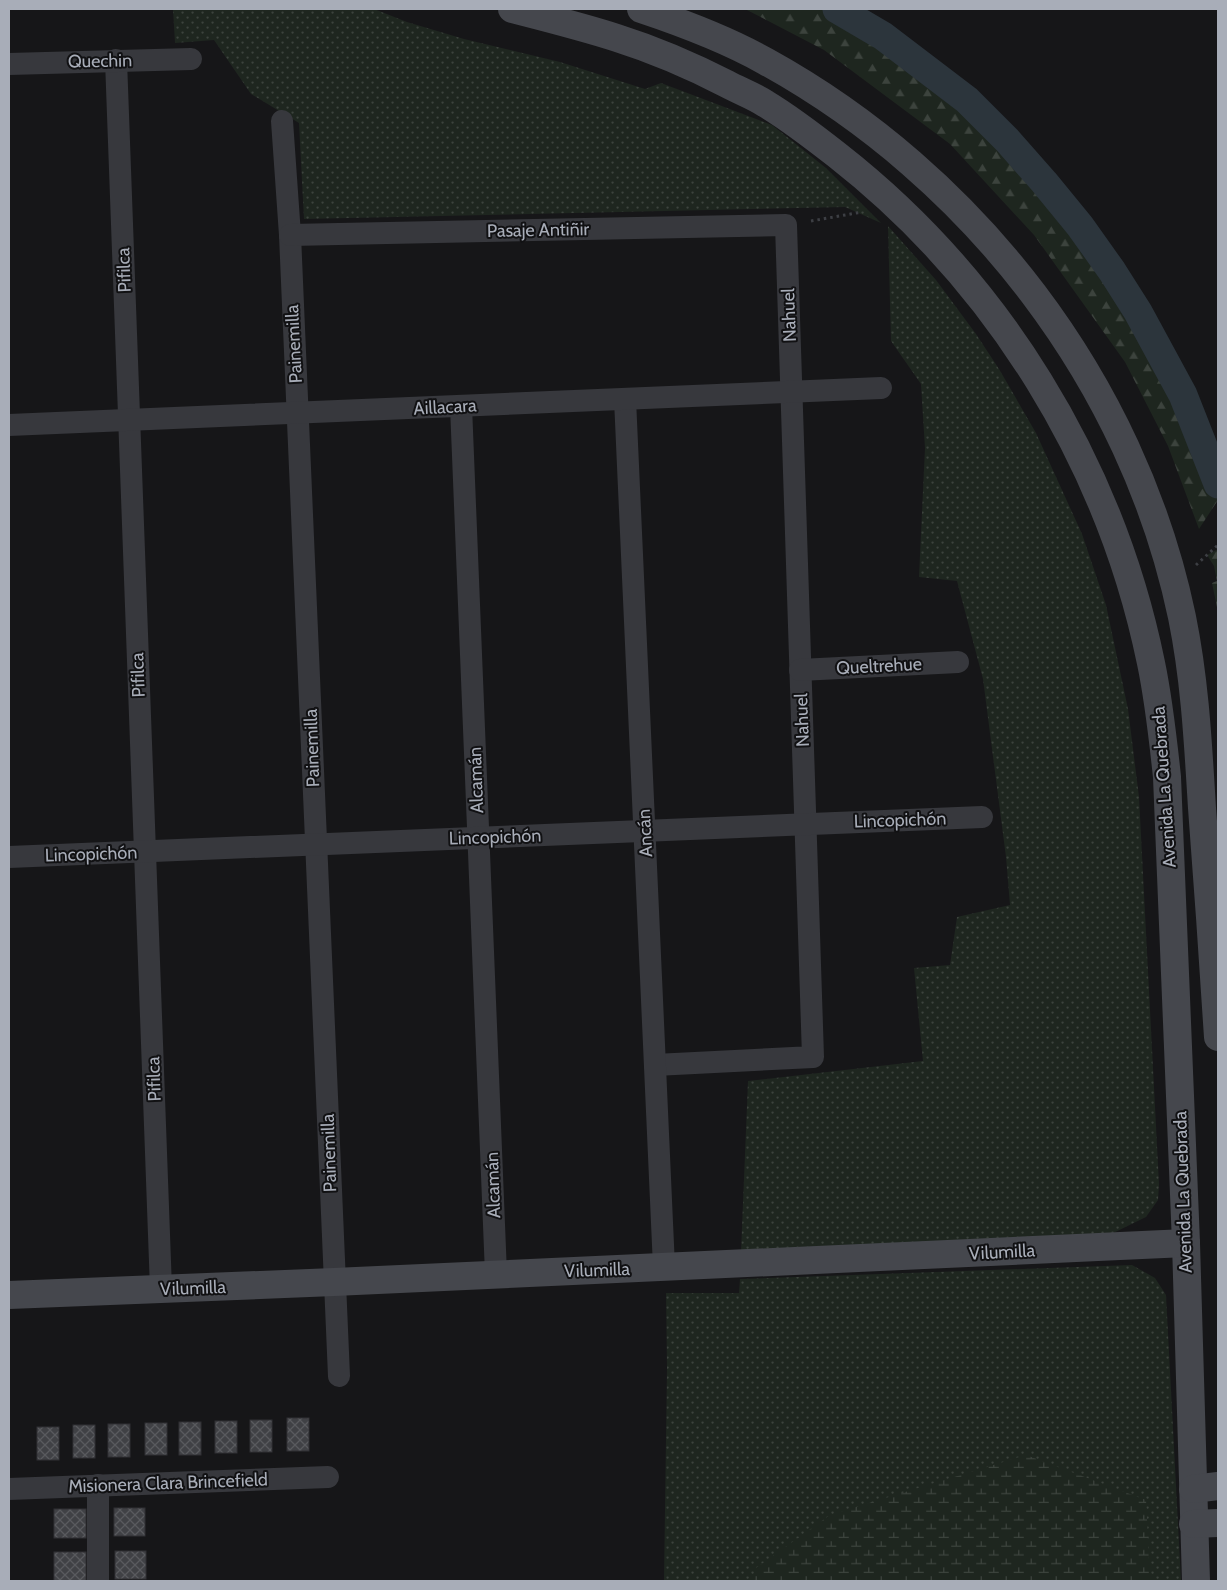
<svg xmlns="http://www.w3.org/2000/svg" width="1227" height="1590" viewBox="0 0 1227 1590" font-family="Cabin,sans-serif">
  <defs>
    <pattern id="grass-dots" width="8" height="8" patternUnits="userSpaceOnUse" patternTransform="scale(1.25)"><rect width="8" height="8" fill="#1e261f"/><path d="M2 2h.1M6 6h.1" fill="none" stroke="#3c433d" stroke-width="1.8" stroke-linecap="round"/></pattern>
    <pattern id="forest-firs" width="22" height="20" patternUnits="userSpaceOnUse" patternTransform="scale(1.25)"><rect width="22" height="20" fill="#1e261f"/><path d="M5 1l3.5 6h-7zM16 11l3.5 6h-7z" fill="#3c433d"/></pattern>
    <pattern id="wetland-marsh" width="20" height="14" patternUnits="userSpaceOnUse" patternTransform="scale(1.25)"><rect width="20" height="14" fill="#1e261f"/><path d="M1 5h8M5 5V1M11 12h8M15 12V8" fill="none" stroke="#3c433d"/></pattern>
    <pattern id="building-cross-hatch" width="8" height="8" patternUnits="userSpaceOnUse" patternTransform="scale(1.25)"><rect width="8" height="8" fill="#404145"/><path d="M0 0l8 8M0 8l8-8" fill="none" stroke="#595a5e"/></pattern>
  </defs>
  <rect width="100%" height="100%" fill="#161618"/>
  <g fill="url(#grass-dots)">
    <path d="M173 9H374L407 22 464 39 560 62 645 89 661 83 772 125 826 168 881 223 845 207 304 219 299 123 251 94 214 40 175 43Z"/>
    <path d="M888 226 936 280 976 334 999 369 1036 433 1082 534 1106 605 1128 709 1139 797 1159 1184 1158 1200 1146 1217 1105 1237 741 1252 748 1081 923 1061 914 968 950 965 957 917 1010 905 1006 857 983 679 957 581 919 577 925 448 921 384 891 341Z"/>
    <path d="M1132 1265 1155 1278 1166 1295 1181 1581H664L667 1368 666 1293H739L740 1279Z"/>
  </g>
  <g fill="url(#forest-firs)">
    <path d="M745 9H837L883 36 967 100 1007 140 1044 182 1080 226 1112 272 1161 353 1183 395 1218 484V500L1199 529 1168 446 1125 362 1034 235 950 144 824 50Z"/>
    <path d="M1218 549V612L1212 583 1217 581 1214 566 1207 555Z"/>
  </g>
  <path fill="url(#wetland-marsh)" d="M1026 1455 1146 1500 1150 1581H754L756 1568 830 1515Z"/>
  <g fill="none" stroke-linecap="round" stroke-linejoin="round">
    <path stroke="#2c353c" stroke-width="29" d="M837 9 883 36 967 100 1007 140 1044 182 1080 226 1112 271 1138 312 1183 395 1218 484"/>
  </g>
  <g fill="url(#building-cross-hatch)" stroke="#303034">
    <rect x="287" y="1418" width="22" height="33"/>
    <rect x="250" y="1420" width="22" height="32"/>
    <rect x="215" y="1421" width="22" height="32"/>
    <rect x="179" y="1422" width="22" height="33"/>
    <rect x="145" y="1423" width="22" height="32"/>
    <rect x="108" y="1424" width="22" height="33"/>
    <rect x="73" y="1425" width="22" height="33"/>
    <rect x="37" y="1427" width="22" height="33"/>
    <rect x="114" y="1508" width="31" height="28"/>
    <rect x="54" y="1509" width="32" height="29"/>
    <rect x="115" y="1551" width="31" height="28"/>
    <rect x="54" y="1552" width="32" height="29"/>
  </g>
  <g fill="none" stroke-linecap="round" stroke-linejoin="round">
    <g stroke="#3d3f44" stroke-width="3" stroke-dasharray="2.5 4" stroke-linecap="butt">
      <path d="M811 221 862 212"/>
      <path d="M1196 565 1218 545"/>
    </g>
    <g stroke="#37383d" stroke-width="22">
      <path d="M116 60 161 1289"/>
      <path d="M9 64 191 59"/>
      <path d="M282 121 290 235 339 1376"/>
      <path d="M290 235 786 225 813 1057 655 1065"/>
      <path d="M625 399 664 1267"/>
      <path d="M461 406 496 1274"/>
      <path d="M9 425 881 388"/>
      <path d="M800 670 958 662"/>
      <path d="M9 857 982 817"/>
      <path d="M98 1485V1581"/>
      <path d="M9 1489 328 1477"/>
    </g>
    <g stroke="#45474d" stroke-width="28">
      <path d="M512 9C547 18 583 27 617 38 655 50 692 66 727 84 740 91 754 96 766 104 791 119 814 137 837 155 998 281 1110 463 1151 663 1159 701 1163 739 1167 777L1186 1243 1196 1581"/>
      <path d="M641 9C683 23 726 39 765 61 974 176 1133 382 1182 617 1195 681 1198 743 1202 808 1208 884 1213 961 1218 1037"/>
      <path d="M9 1295 334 1282 1186 1243"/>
      <path d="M1193 1489 1218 1486"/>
      <path d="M1193 1524 1218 1523"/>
    </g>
  </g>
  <g text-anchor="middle" stroke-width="4" stroke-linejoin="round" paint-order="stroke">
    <g font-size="18" fill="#a8adb8" stroke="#111113">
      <text transform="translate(100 61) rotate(-1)" y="6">Quechin</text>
      <text transform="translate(538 230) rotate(-1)" y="6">Pasaje Antiñir</text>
      <text transform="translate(124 270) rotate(-92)" y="6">Pifilca</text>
      <text transform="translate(789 315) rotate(-92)" y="6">Nahuel</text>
      <text transform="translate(294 344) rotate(-93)" y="6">Painemilla</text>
      <text transform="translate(445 407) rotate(-3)" y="6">Aillacara</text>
      <text transform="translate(879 666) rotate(-3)" y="6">Queltrehue</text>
      <text transform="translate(138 675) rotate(-92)" y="6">Pifilca</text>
      <text transform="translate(802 720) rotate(-92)" y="6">Nahuel</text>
      <text transform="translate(312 748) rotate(-92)" y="6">Painemilla</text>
      <text transform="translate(476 780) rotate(-92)" y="6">Alcamán</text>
      <text transform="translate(1164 787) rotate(-94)" y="6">Avenida La Quebrada</text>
      <text transform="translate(900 820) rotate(-2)" y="6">Lincopichón</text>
      <text transform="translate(645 833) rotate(-93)" y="6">Ancán</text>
      <text transform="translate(495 837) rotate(-2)" y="6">Lincopichón</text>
      <text transform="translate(91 854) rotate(-2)" y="6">Lincopichón</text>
      <text transform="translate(154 1079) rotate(-92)" y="6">Pifilca</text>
      <text transform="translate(329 1153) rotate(-92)" y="6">Painemilla</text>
      <text transform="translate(493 1185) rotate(-92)" y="6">Alcamán</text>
      <text transform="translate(1183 1192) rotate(-92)" y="6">Avenida La Quebrada</text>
      <text transform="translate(1002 1252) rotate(-3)" y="6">Vilumilla</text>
      <text transform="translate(597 1270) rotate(-2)" y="6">Vilumilla</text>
      <text transform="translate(193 1288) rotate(-2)" y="6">Vilumilla</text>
      <text transform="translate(168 1483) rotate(-2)" y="6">Misionera Clara Brincefield</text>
    </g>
  </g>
  <rect width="1227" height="1590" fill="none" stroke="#a8adb8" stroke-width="20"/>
</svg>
